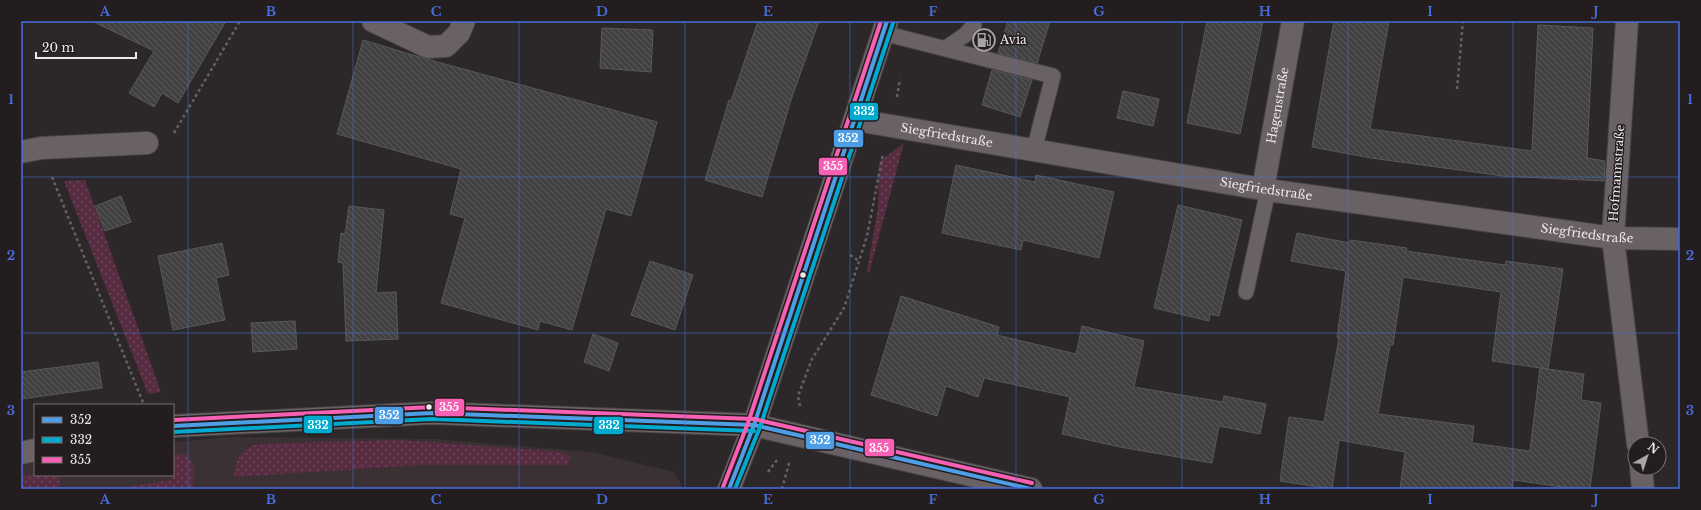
<svg xmlns="http://www.w3.org/2000/svg" width="1701" height="510" viewBox="0 0 1701 510" font-family="'Libre Baskerville',serif">
  <defs>
    <pattern id="grass-dots" width="8" height="8" patternUnits="userSpaceOnUse"><rect width="8" height="8" fill="#582c40"/><path d="M2 2h.1M6 6h.1" fill="none" stroke="#704b5c" stroke-width="1.8" stroke-linecap="round"/></pattern>
    <pattern id="building-back-hatch" width="6" height="6" patternUnits="userSpaceOnUse"><rect width="6" height="6" fill="#414142"/><path d="M-1 5l2 2M0 0l6 6M5-1l2 2" fill="none" stroke="#5d5c5d"/></pattern>
  </defs>
  <rect width="100%" height="100%" fill="#2c282a"/>
  <path fill="#3b3034" d="M231 437 435 439 592 452 674 472 684 489H21V465L35 462V475H173V442Z"/>
  <g fill="url(#grass-dots)">
    <path d="M904 143 869 273 867 272 878 207 879 162Z"/>
    <path d="M85 180 161 392 148 394 64 181Z"/>
    <path d="M400 440 563 452 570 457 567 465H420L234 477C236 458 239 453 256 444Z"/>
    <path d="M186 454 194 466 193 489H113L172 480 173 455Z"/>
    <path d="M35 474 59 475 61 489H21V476Z"/>
  </g>
  <g fill="url(#building-back-hatch)" stroke="#595859">
    <path d="M92 21H226L178 103 162 93 154 107 129 93 154 51Z"/>
    <path d="M758 21H819L791 100 762 197 705 180 729 100 731 101Z"/>
    <path d="M1008 21H1050L1037 63 998 53Z"/>
    <path d="M1207 21H1263L1240 134 1187 123Z"/>
    <path d="M1334 21H1389L1370 129 1532 151 1538 25 1593 28 1587 158 1605 161 1604 181 1503 176 1371 158 1312 147Z"/>
    <path d="M602 28 653 30 651 72 600 68Z"/>
    <path d="M363 40 423 58 657 122 631 216 606 209 572 330 540 321 538 330 441 303 465 218 450 214 461 169 337 134Z"/>
    <path d="M992 70 1032 80 1020 117 982 105Z"/>
    <path d="M1123 91 1159 99 1153 126 1117 118Z"/>
    <path d="M956 165 1035 182 1036 175 1114 192 1099 258 1023 240 1021 250 942 233Z"/>
    <path d="M121 196 131 222 105 231 95 206Z"/>
    <path d="M1178 205 1242 220 1219 316 1210 314 1209 321 1154 308Z"/>
    <path d="M349 206 384 210 376 293 396 292 398 339 346 341 343 263 338 262 341 233 345 234Z"/>
    <path d="M1297 233 1350 243V240L1407 248 1406 251 1505 265 1506 261 1563 269 1548 369 1492 361 1501 292 1403 277 1393 345H1390L1378 414 1474 426 1472 443 1530 451 1540 368 1584 374 1581 400 1601 403 1590 489H1576L1513 480 1512 489H1400L1405 452 1339 440 1332 489 1280 481 1289 417 1324 422 1339 338H1337L1346 271 1291 261Z"/>
    <path d="M222 243 229 275 216 278 225 320 173 330 158 256Z"/>
    <path d="M650 261 693 275 675 330 631 315Z"/>
    <path d="M901 296 999 327 997 335 1076 354 1082 326 1144 341 1134 387 1223 402 1224 396 1266 404 1260 434 1219 426 1212 463 1120 447 1062 434 1070 397 984 378 978 397 946 386 937 416 871 395Z"/>
    <path d="M295 321 297 349 253 352 251 323Z"/>
    <path d="M593 334 618 343 609 371 584 362Z"/>
    <path d="M98 362 102 388 21 399V372Z"/>
  </g>
  <g fill="none" stroke-linecap="round" stroke-linejoin="round">
    <g stroke="#464445" stroke-width="17">
      <g id="lane">
        <path d="M883 33 1053 76 1034 150"/>
        <path d="M946 48 965 35 974 25"/>
        <path d="M1246 292 1268 190"/>
      </g>
    </g>
    <g stroke="#464445" stroke-width="24">
      <g id="street">
        <path d="M373 21 428 47 446 46 459 33 464 21"/>
        <path d="M1627 21 1613 238 1638 444"/>
        <path id="s1" d="M856 120 1268 190 1613 238 1680 239"/>
        <path d="M21 152 41 148 147 143"/>
        <path id="s2" d="M1263 189 1293 21"/>
        <path d="M754 425 1031 489"/>
        <path d="M1641 468 1643 489"/>
      </g>
    </g>
    <g stroke="#464445" stroke-width="24">
      <g id="secondary">
        <path d="M173 426 432 413 754 425"/>
        <path d="M21 453 35 450"/>
        <path d="M729 489 754 425 887 21"/>
      </g>
    </g>
    <g stroke="#666062" stroke-width="2.5" stroke-dasharray="3 3" stroke-linecap="butt">
      <path d="M1457 89 1463 21"/>
      <path d="M897 97 900 79"/>
      <path d="M174 133 240 21"/>
      <path d="M52 177 144 405"/>
      <path d="M850 255 859 261"/>
      <path d="M800 406 798 396 812 359 844 308 867 236 883 154"/>
      <path d="M768 472 777 460"/>
      <path d="M782 489 789 463"/>
    </g>
    <use href="#lane" stroke="#6a6165" stroke-width="15"/>
    <use href="#street" stroke="#6a6165" stroke-width="22"/>
    <use href="#secondary" stroke="#6d6366" stroke-width="22"/>
    <g stroke="#231d1f" stroke-width="7">
      <g id="bus-1">
        <path d="M173 426 432 413 754 425 1031 489"/>
        <path d="M729 489 754 425 887 21"/>
      </g>
    </g>
    <g stroke="#231d1f" stroke-width="7">
      <g id="bus-2">
        <path d="M173 432 432 419 754 431"/>
        <path d="M735 489 760 427 893 23"/>
      </g>
    </g>
    <g stroke="#231d1f" stroke-width="7">
      <g id="bus-3">
        <path d="M173 420 432 407 754 419 1032 483"/>
        <path d="M723 487 748 423 881 21"/>
      </g>
    </g>
    <use href="#bus-1" stroke="#4d9ee5" stroke-width="4"/>
    <use href="#bus-2" stroke="#00a9ce" stroke-width="4"/>
    <use href="#bus-3" stroke="#f860b3" stroke-width="4"/>
  </g>
  <path fill="none" stroke="#476ddc" stroke-width="1" stroke-opacity="0.55" d="M188 21V489M353 21V489M519 21V489M685 21V489M850 21V489M1016 21V489M1182 21V489M1348 21V489M1513 21V489M21 177H1680M21 333H1680"/>
  <defs>
    <g id="fuel-ring" transform="scale(1.15)"><circle r="9.5" fill="#231d1f" stroke="#a9a5a7" stroke-width="1.5"/><path d="M-5.5-6h7V0h2V4h1.3V-2.5L3-4.5l.8-.8L6-3V5H2.5V1h-1V6h-7ZM-4.2-4.7v3.2H.2V-4.7Z" fill="#a9a5a7"/></g>
  </defs>
  <g fill-rule="evenodd">
    <use href="#fuel-ring" x="984" y="40"/>
  </g>
  <g fill="#ede9ea" stroke="#231d1f" stroke-width="1.5">
    <circle cx="803" cy="275" r="3.5"/>
    <circle cx="429" cy="407" r="3.5"/>
  </g>
  <g text-anchor="middle" stroke-width="3" stroke-linejoin="round" paint-order="stroke">
    <g font-size="12" fill="#ede9ea" stroke="#231d1f" text-anchor="start">
      <text x="1000" y="44">Avia</text>
    </g>
    <g font-size="12" fill="#ede9ea" stroke="#231d1f">
      <text dy="4" stroke="none"><textPath href="#s2" startOffset="85">Hagenstraße</textPath></text>
      <text dy="4" stroke="none"><textPath href="#s1" startOffset="92">Siegfriedstraße</textPath></text>
      <text transform="translate(1617 173) rotate(-86)" y="4">Hofmannstraße</text>
      <text dy="4" stroke="none"><textPath href="#s1" startOffset="416">Siegfriedstraße</textPath></text>
      <text dy="4" stroke="none"><textPath href="#s1" startOffset="740">Siegfriedstraße</textPath></text>
    </g>
  </g>
  <g stroke="#231d1f" stroke-width="1.5">
    <rect x="849" y="102" width="30" height="19" rx="4" fill="#00a9ce"/>
    <rect x="833" y="129" width="31" height="19" rx="4" fill="#4d9ee5"/>
    <rect x="818" y="157" width="30" height="19" rx="4" fill="#f860b3"/>
    <rect x="434" y="398" width="31" height="19" rx="4" fill="#f860b3"/>
    <rect x="374" y="406" width="30" height="19" rx="4" fill="#4d9ee5"/>
    <rect x="303" y="415" width="30" height="19" rx="4" fill="#00a9ce"/>
    <rect x="593" y="416" width="31" height="19" rx="4" fill="#00a9ce"/>
    <rect x="805" y="431" width="30" height="19" rx="4" fill="#4d9ee5"/>
    <rect x="864" y="438" width="31" height="19" rx="4" fill="#f860b3"/>
  </g>
  <g font-size="11" text-anchor="middle" font-weight="bold" fill="#fff">
    <text x="864" y="115">332</text>
    <text x="848" y="142">352</text>
    <text x="833" y="170">355</text>
    <text x="449" y="411">355</text>
    <text x="389" y="419">352</text>
    <text x="318" y="429">332</text>
    <text x="609" y="429">332</text>
    <text x="820" y="444">352</text>
    <text x="879" y="452">355</text>
  </g>
  <rect width="1701" height="510" fill="none" stroke="#231d1f" stroke-width="44"/>
  <rect x="34" y="404" width="140" height="72" fill="#231d1f" stroke="#746f70"/>
  <rect x="42" y="417" width="20" height="6" fill="#4d9ee5" stroke="#746f70"/>
  <text x="70" y="424" font-size="12" fill="#ede9ea">352</text>
  <rect x="42" y="437" width="20" height="6" fill="#00a9ce" stroke="#746f70"/>
  <text x="70" y="444" font-size="12" fill="#ede9ea">332</text>
  <rect x="42" y="457" width="20" height="6" fill="#f860b3" stroke="#746f70"/>
  <text x="70" y="464" font-size="12" fill="#ede9ea">355</text>
  <g transform="translate(1647 456) rotate(39)"><circle r="19" fill="#231d1f" stroke="#746f70"/>
  <path d="M0-3L7 15L0 10L-7 15Z" fill="#a9a5a7"/>
  <text y="-6" font-size="11" font-weight="bold" text-anchor="middle" fill="#ede9ea">N</text>
  </g>
  <path d="M36 52v6h100v-6" fill="none" stroke="#ede9ea" stroke-width="2"/>
  <text x="42" y="52" font-size="12" fill="#ede9ea" stroke="#231d1f" stroke-width="3" paint-order="stroke">20 m</text>
  <rect x="22" y="22" width="1657" height="466" fill="none" stroke="#476ddc" stroke-width="1.5"/>
  <g font-size="13" text-anchor="middle" font-weight="bold" fill="#476ddc">
    <text x="105" y="16">A</text>
    <text x="271" y="16">B</text>
    <text x="436" y="16">C</text>
    <text x="602" y="16">D</text>
    <text x="768" y="16">E</text>
    <text x="933" y="16">F</text>
    <text x="1099" y="16">G</text>
    <text x="1265" y="16">H</text>
    <text x="1430" y="16">I</text>
    <text x="1596" y="16">J</text>
    <text x="11" y="104">1</text>
    <text x="1690" y="104">1</text>
    <text x="11" y="260">2</text>
    <text x="1690" y="260">2</text>
    <text x="11" y="415">3</text>
    <text x="1690" y="415">3</text>
    <text x="105" y="504">A</text>
    <text x="271" y="504">B</text>
    <text x="436" y="504">C</text>
    <text x="602" y="504">D</text>
    <text x="768" y="504">E</text>
    <text x="933" y="504">F</text>
    <text x="1099" y="504">G</text>
    <text x="1265" y="504">H</text>
    <text x="1430" y="504">I</text>
    <text x="1596" y="504">J</text>
  </g>
</svg>
